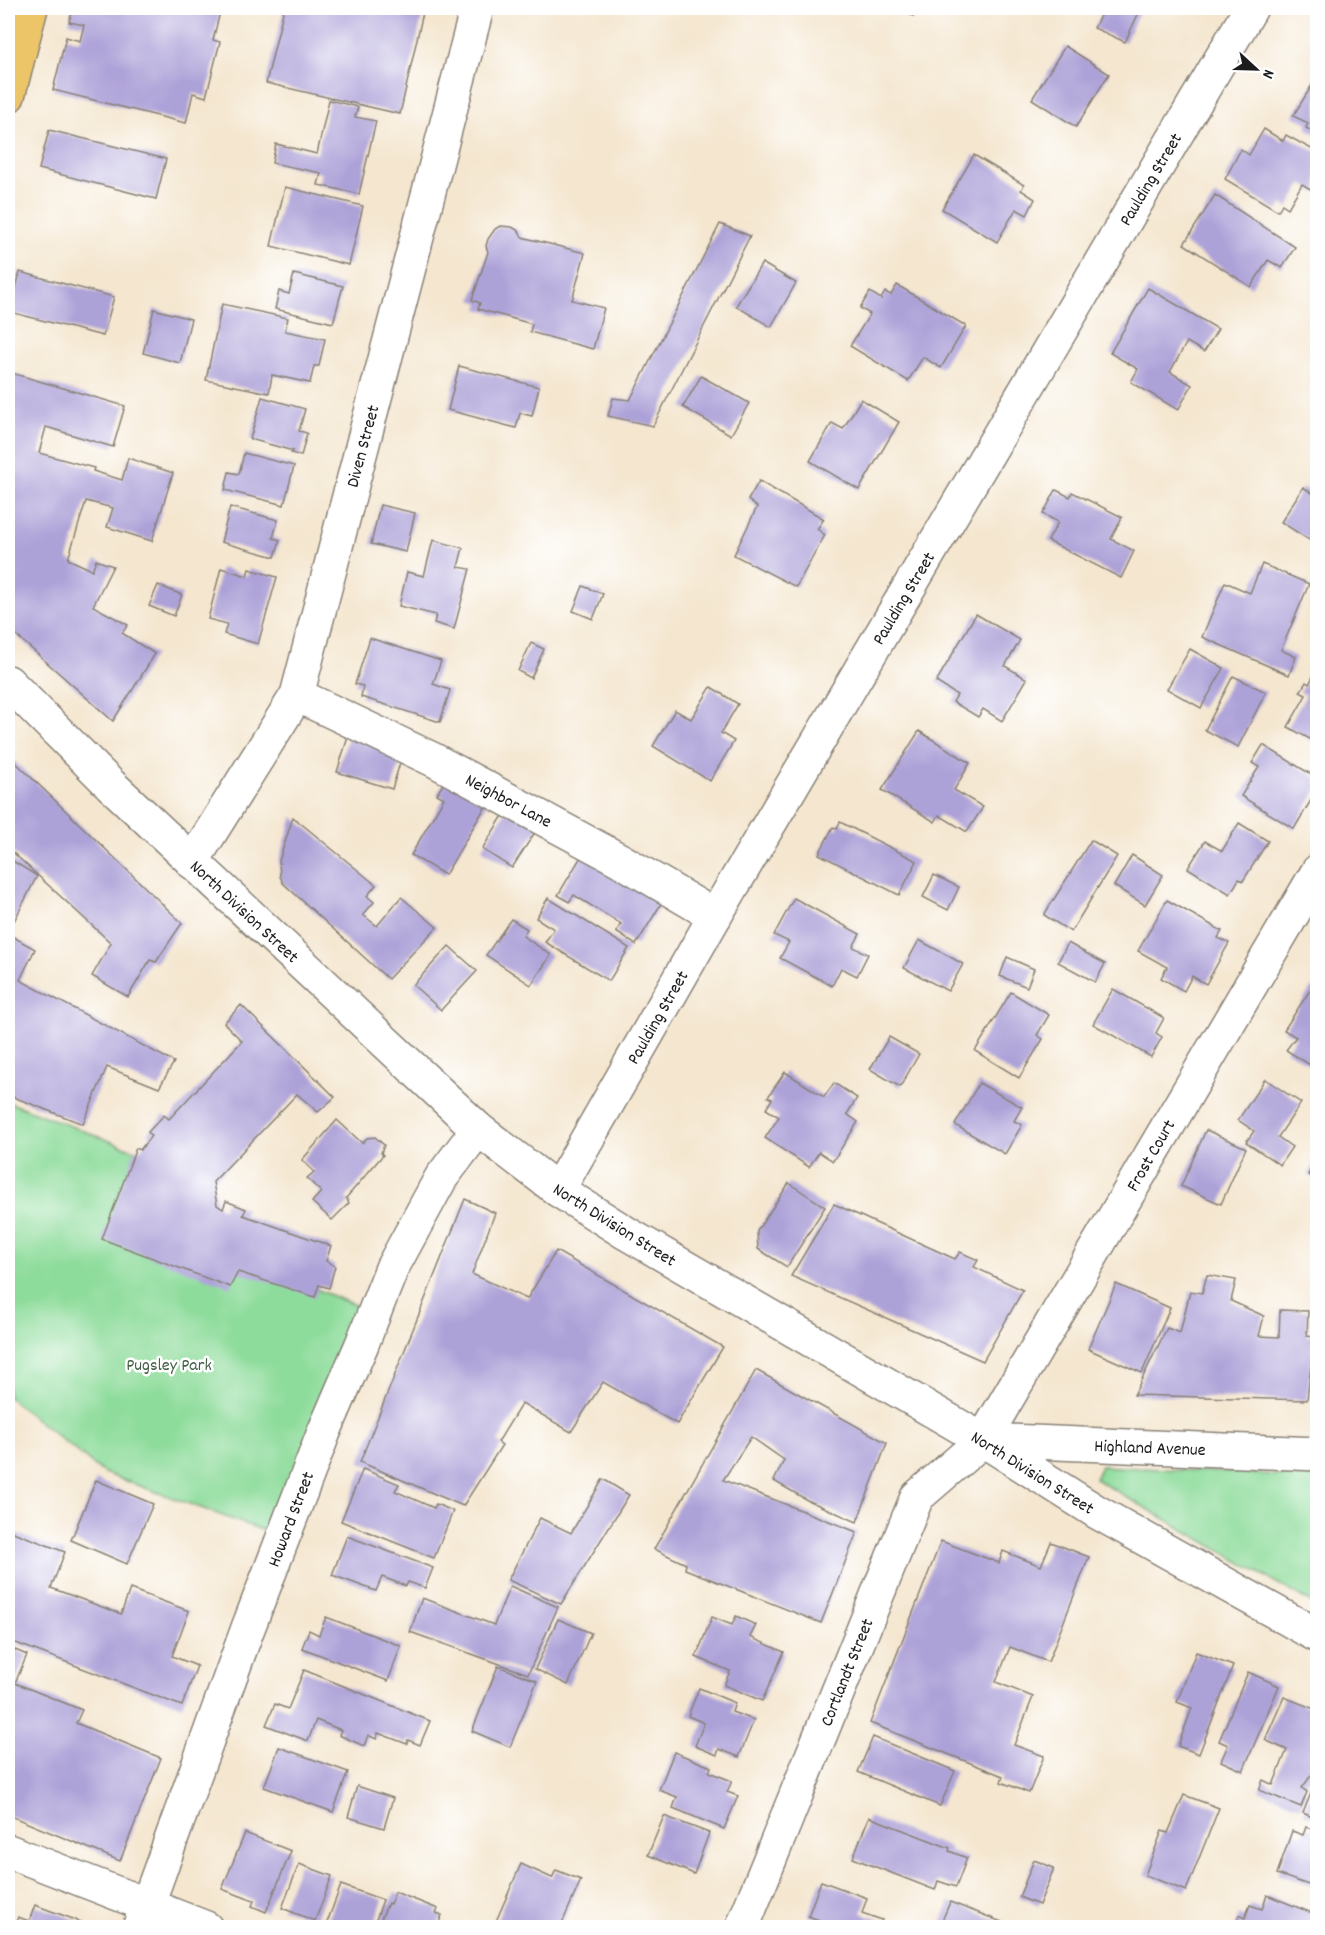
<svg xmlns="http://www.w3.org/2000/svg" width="1325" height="1935" viewBox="0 0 1325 1935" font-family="Dekko,sans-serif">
  <rect width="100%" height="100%" fill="#fff"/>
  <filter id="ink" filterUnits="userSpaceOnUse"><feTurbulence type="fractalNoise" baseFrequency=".0167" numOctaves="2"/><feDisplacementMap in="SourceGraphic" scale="12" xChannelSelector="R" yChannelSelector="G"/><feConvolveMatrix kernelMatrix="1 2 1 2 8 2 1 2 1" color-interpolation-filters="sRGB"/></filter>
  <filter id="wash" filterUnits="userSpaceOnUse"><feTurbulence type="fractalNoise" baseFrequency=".008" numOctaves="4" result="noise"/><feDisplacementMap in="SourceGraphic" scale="24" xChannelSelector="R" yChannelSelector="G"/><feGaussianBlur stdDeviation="1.35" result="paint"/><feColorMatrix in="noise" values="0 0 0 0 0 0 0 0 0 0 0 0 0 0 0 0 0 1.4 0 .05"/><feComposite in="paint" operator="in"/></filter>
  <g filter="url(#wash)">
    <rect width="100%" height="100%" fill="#f4e6cf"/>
    <g fill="#8edc9b" stroke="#557c5c" stroke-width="1.5">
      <path d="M8 1102 152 1157 139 1216 374 1313 273 1534 104 1473 8 1397Z"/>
      <path d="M1101 1466 1317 1477V1606L1095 1479Z"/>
    </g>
    <g id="blocks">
      <g fill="#ada2d8">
        <path d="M73 8H221L213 40 220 42 206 97 193 93 186 123 53 90 66 37 80 41 84 25 69 22Z"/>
        <path d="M284 8H424L400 114 266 83Z"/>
        <path d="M896 8H918L913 16Z"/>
        <path d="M1104 8H1141L1125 42 1094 28Z"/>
        <path d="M1065 46 1109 74 1076 127 1032 99Z"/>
        <path d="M1317 77V135L1306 128 1308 123 1293 116Z"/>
        <path d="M329 100 358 107 355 117 376 121 359 194 318 185 321 173 272 163 276 144 317 154Z"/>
        <path d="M1264 129 1283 141 1286 135 1317 152V193L1302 184 1288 208 1282 204 1278 211 1225 179 1241 149 1249 155Z"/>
        <path d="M49 130 166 159 156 199 39 169Z"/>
        <path d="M974 155 1024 185 1021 190 1035 199 1027 215 1016 209 997 242 942 209Z"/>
        <path d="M285 187 363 206 349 265 271 246Z"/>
        <path d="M1215 195 1295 247 1282 268 1268 260 1251 287 1184 244Z"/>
        <path d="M720 224 750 236 653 426 608 416 613 398 630 400Z"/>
        <path d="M500 226 512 227 519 231 522 237 585 253 572 300 604 308 593 349 530 332 532 324 478 309 480 303 472 300 488 252 486 246 488 239 495 229Z"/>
        <path d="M762 263 796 283 771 327 736 306Z"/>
        <path d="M20 272 114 297 103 336 10 312Z"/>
        <path d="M294 274 343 286 333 323 275 309 279 291 289 294Z"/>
        <path d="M897 285 966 326 941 368 923 357 908 381 850 346 870 314 860 308 870 292 881 299 885 292 891 295Z"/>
        <path d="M1148 288 1218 329 1204 352 1187 342 1170 372 1192 385 1178 410 1131 382 1138 369 1110 353Z"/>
        <path d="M222 304 288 318 285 331 325 339 319 366H314L310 383 272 375 269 393 206 380Z"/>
        <path d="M154 309 191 319 180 363 143 353Z"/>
        <path d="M459 366 539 387 532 416 520 413 516 428 448 410Z"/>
        <path d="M8 372 125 406 113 447 46 427 39 453 94 468 93 471 122 480 128 458 173 473 152 541 107 527 113 508 86 501 68 559 92 570 96 560 113 566 93 606 128 625 122 633 155 654 113 721 8 628Z"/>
        <path d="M701 376 749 403 731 435 683 407Z"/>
        <path d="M262 397 305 409 299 431 307 433 301 456 291 453 293 451 250 439Z"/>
        <path d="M861 399 899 422 859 490 810 461 832 423 843 429Z"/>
        <path d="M244 453 294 466 284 505 225 490 229 472 239 474Z"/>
        <path d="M759 481 824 519 817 529 825 535 796 587 734 555 757 507 748 500Z"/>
        <path d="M1303 487 1317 496V537L1314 543 1281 522Z"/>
        <path d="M1056 490 1070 497 1072 492 1122 517 1111 539 1134 551 1121 578 1048 541 1058 522 1043 514Z"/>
        <path d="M380 505 415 513 406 552 371 544Z"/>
        <path d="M230 507 278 520 273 538 280 540 275 557 221 542Z"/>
        <path d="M433 540 463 548 458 567 470 569 454 629 434 623 436 615 399 606 407 572 424 576Z"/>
        <path d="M1262 564 1309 584 1281 650 1296 657 1289 675 1202 637 1225 582 1250 593Z"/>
        <path d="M221 568 247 576 249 569 277 577 258 644 224 634 227 624 208 619Z"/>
        <path d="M158 585 182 595 174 616 149 606Z"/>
        <path d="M583 586 603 594 593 619 573 611Z"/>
        <path d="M976 614 1020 640 1005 666 1027 679 1002 721 983 709 978 717 953 702 957 695 936 682Z"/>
        <path d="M370 638 441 661 433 684 450 690 440 722 361 697 363 686 355 684Z"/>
        <path d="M531 643 544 649 531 678 518 671Z"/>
        <path d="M1190 649 1224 668 1201 708 1167 689Z"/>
        <path d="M1317 669V743L1288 727 1306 695 1300 692 1306 682 1309 684Z"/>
        <path d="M1233 676 1266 692 1238 747 1205 730Z"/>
        <path d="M711 687 738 704 721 733 734 741 710 781 653 746 675 710 691 719Z"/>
        <path d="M919 731 970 763 954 790 983 807 967 832 939 815 935 822 882 790Z"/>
        <path d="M348 737 403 753 392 789 337 772Z"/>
        <path d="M1263 745 1317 778V790L1294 829 1241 796 1259 767 1252 763Z"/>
        <path d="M8 755 182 923 156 962 150 960 128 997 92 976 111 943 8 848Z"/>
        <path d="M446 779 487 804 445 875 411 855 444 798 437 794Z"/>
        <path d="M509 806 539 826 512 868 482 849Z"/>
        <path d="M293 817 376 885 367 896 374 902 363 915 377 926 401 897 437 927 388 979 283 883 280 876 279 861Z"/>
        <path d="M840 822 917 861 899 895 819 854 833 827 837 829Z"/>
        <path d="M1239 823 1268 841 1243 881 1239 879 1230 894 1188 868 1205 841 1222 851Z"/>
        <path d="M1091 840 1117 856 1071 932 1044 915Z"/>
        <path d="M585 850 664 899 636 945 616 932 621 924 574 895 569 902 558 895Z"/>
        <path d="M1132 855 1163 875 1145 905 1114 886Z"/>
        <path d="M8 858 37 876 8 933Z"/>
        <path d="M934 875 959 887 948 910 923 897Z"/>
        <path d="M548 898 629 948 609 981 545 942 554 929 536 918Z"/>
        <path d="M794 898 860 934 853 947 868 954 857 976 841 968 832 986 780 958 789 942 774 935Z"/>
        <path d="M1167 900 1222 931 1218 938 1229 943 1206 984 1192 976 1184 991 1161 978 1167 967 1138 951Z"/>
        <path d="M511 919 527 929 523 936 551 955 531 985 486 955Z"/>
        <path d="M8 934 35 949 20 980 174 1062 159 1088 107 1067 83 1124 8 1095Z"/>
        <path d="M919 940 963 964 948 991 904 968Z"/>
        <path d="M1068 943 1105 964 1095 982 1058 962Z"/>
        <path d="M449 946 477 971 441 1010 413 985Z"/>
        <path d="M1007 957 1034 969 1027 987 1000 976Z"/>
        <path d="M1312 987 1317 990V1055L1310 1065 1286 1050 1296 1037 1284 1030Z"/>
        <path d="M1113 989 1164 1018 1156 1033 1162 1037 1151 1057 1093 1024Z"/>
        <path d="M1011 992 1049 1015 1037 1035 1043 1039 1019 1078 975 1051Z"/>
        <path d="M241 1005 335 1097 318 1112 297 1094 213 1182 217 1205 223 1209 226 1201 246 1209 243 1215 331 1246 326 1261 335 1266 329 1288 319 1285 315 1297 238 1272 230 1287 102 1239 136 1148 140 1150 151 1136 148 1132 164 1115 169 1119 242 1041 224 1023Z"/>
        <path d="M889 1037 919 1054 900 1087 870 1069Z"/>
        <path d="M785 1072 824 1097 834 1083 857 1098 847 1114 858 1122 833 1161 819 1152 809 1167 765 1138 779 1117 766 1109 772 1099 768 1097Z"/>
        <path d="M1265 1079 1301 1103 1278 1137 1292 1147 1280 1165 1246 1142 1254 1131 1238 1120Z"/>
        <path d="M979 1083 1022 1107 1014 1121 1022 1125 1005 1154 955 1125Z"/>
        <path d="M337 1120 362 1143 367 1138 375 1137 384 1145 381 1153 383 1155 346 1198 349 1203 332 1220 312 1202 321 1192 307 1178 314 1172 302 1160Z"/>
        <path d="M1206 1130 1246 1148 1221 1204 1181 1186Z"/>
        <path d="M1317 1157V1180L1308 1175Z"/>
        <path d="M789 1183 825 1207 787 1267 758 1249 757 1231Z"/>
        <path d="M465 1199 495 1213 472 1274 527 1299 556 1251 723 1347 677 1424 603 1382 571 1432 522 1403 498 1442 502 1445 463 1506 360 1462Z"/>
        <path d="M834 1204 955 1259 960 1252 978 1260 974 1267 1023 1290 983 1361 791 1276Z"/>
        <path d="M1207 1275 1236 1280 1231 1301 1264 1316 1259 1336 1279 1337 1280 1310 1308 1311 1307 1336 1314 1337 1307 1400 1134 1395 1167 1328 1180 1333 1190 1291 1202 1293Z"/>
        <path d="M1116 1284 1170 1308 1142 1373 1088 1349Z"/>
        <path d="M756 1370 887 1443 857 1522 807 1500 774 1481 784 1460 751 1437 723 1480 857 1532 821 1623 685 1569 686 1564 654 1549Z"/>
        <path d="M363 1469 399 1484 395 1491 434 1508 436 1504 453 1511 434 1558 341 1521Z"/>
        <path d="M603 1479 629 1495 561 1604 508 1580 540 1518 571 1533Z"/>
        <path d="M96 1480 153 1504 127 1564 71 1540Z"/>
        <path d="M8 1530 65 1552 51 1588 121 1614 130 1589 189 1611 172 1656 197 1666 182 1706 8 1640Z"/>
        <path d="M347 1536 433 1568 425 1588 408 1582 406 1586 382 1577 376 1591 332 1575Z"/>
        <path d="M941 1541 999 1563 1003 1551 1041 1566 1051 1542 1089 1557 1048 1662 1010 1647 996 1682 1033 1697 1014 1745 1044 1756 1029 1793 1001 1782 1003 1776 870 1723Z"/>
        <path d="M510 1586 558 1607 528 1674 410 1632 422 1598 494 1625Z"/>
        <path d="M736 1616 756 1625 750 1637 784 1652 762 1701 724 1685 730 1671 696 1657 712 1617 732 1625Z"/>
        <path d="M326 1617 401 1646 388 1681 302 1648 309 1630 319 1635Z"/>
        <path d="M558 1619 591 1633 568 1685 535 1669Z"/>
        <path d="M8 1647 27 1655 15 1683 82 1710 76 1723 161 1758 120 1861 8 1815Z"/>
        <path d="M1196 1652 1233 1666 1199 1754 1178 1746 1192 1708 1177 1702Z"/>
        <path d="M498 1666 537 1681 510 1747 472 1731Z"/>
        <path d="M304 1670 430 1721 420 1745 408 1740 407 1744 378 1733 376 1739 368 1735 364 1746 339 1735 341 1730 316 1720 308 1741 266 1725 275 1704 288 1709Z"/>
        <path d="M1248 1672 1279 1686 1243 1771 1221 1761 1228 1745 1219 1741Z"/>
        <path d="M699 1688 735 1703 732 1712 754 1720 739 1757 719 1749 717 1755 695 1746 704 1723 688 1716Z"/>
        <path d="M1284 1697 1317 1710V1767L1302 1788 1307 1792 1301 1807 1259 1790 1263 1780 1273 1785 1287 1750 1265 1740Z"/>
        <path d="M873 1737 955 1771 940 1806 858 1772Z"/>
        <path d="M279 1747 348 1772 333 1812 264 1787Z"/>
        <path d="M674 1752 711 1767 709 1772 732 1781 727 1792 738 1796 724 1829 673 1808 677 1797 659 1790Z"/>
        <path d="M1317 1778V1819L1303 1813Z"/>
        <path d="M357 1786 393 1798 384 1828 348 1817Z"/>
        <path d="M1184 1795 1219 1808 1186 1891 1145 1875 1162 1831 1168 1833Z"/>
        <path d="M664 1816 709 1833 694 1874 648 1855Z"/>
        <path d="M869 1817 950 1848 949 1851 967 1858 956 1887 938 1881 935 1890 853 1858Z"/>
        <path d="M1306 1827 1317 1831V1888L1277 1874 1292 1831 1303 1835Z"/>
        <path d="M245 1833 291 1851 266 1912 252 1906 254 1901 222 1889Z"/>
        <path d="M1034 1860 1054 1868 1039 1905 1019 1897Z"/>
        <path d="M299 1864 332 1876 315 1921 282 1908Z"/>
        <path d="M521 1864 552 1878 556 1870 581 1880 560 1928H493Z"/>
        <path d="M821 1881 867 1898 862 1913 882 1920 880 1923 884 1925 883 1928H841L808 1916Z"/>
        <path d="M341 1885 383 1900 373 1928H325Z"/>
        <path d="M395 1892 438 1909 436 1913 442 1915 437 1928H377L388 1903 390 1904Z"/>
        <path d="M1267 1895 1317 1915V1928H1234L1239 1915 1245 1918 1250 1905 1262 1909Z"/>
        <path d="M950 1902 1015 1927V1928H953L941 1923Z"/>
        <path d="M35 1905 84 1923 83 1928H15L18 1917 29 1921Z"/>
      </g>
    </g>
  </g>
  <g filter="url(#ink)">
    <use href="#blocks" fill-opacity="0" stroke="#888176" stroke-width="1.5"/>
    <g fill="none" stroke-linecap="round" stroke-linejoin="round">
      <g stroke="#888176" stroke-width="36">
        <g id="minor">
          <path d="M8 682 111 785 478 1129 558 1190 626 1233 983 1440 1097 1512 1318 1636"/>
          <path d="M297 695 434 760 620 860 715 916"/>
          <path d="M192 862 297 695 477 8"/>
          <path d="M558 1190 715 916 1251 8"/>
          <path d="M984 1440 1318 1454"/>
          <path d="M8 1851 206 1928"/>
          <path d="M139 1928 248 1628 324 1432 362 1344 392 1268 441 1178 478 1129"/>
          <path d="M742 1928 917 1497 983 1440 1318 871"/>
        </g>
      </g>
      <g stroke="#888176" stroke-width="36">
        <path id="major" d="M8 96 31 8"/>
      </g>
      <use href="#minor" stroke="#fff" stroke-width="33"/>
      <use href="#major" stroke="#ecc569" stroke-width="33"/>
    </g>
  </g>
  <g text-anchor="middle" stroke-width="5" stroke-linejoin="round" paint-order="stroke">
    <g font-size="18" fill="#1c1c1c" stroke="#fff">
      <text transform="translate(1150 179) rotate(-59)" y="6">Paulding Street</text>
      <text transform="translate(362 446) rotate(-75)" y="6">Diven Street</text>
      <text transform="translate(903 598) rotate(-59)" y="6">Paulding Street</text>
      <text transform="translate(509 800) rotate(28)" y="6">Neighbor Lane</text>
      <text transform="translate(245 911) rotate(43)" y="6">North Division Street</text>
      <text transform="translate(657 1017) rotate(-60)" y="6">Paulding Street</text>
      <text transform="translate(1150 1155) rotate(-60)" y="6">Frost Court</text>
      <text transform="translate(615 1224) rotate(32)" y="6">North Division Street</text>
      <text transform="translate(1150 1447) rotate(2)" y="6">Highland Avenue</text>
      <text transform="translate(1033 1472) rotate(32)" y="6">North Division Street</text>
      <text transform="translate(290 1519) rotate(-69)" y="6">Howard Street</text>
      <text transform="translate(846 1672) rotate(-68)" y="6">Cortlandt Street</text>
    </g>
    <g font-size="18" fill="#445f48" stroke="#fff">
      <text x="169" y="1370">Pugsley Park</text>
    </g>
  </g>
  <rect width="1325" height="1935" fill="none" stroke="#fff" stroke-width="30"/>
  <g transform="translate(1256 69) rotate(112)" stroke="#ffffff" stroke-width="4.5" paint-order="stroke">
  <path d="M0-4.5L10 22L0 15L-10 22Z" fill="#1c1c1c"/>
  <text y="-9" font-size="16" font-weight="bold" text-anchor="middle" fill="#1c1c1c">N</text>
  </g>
</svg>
